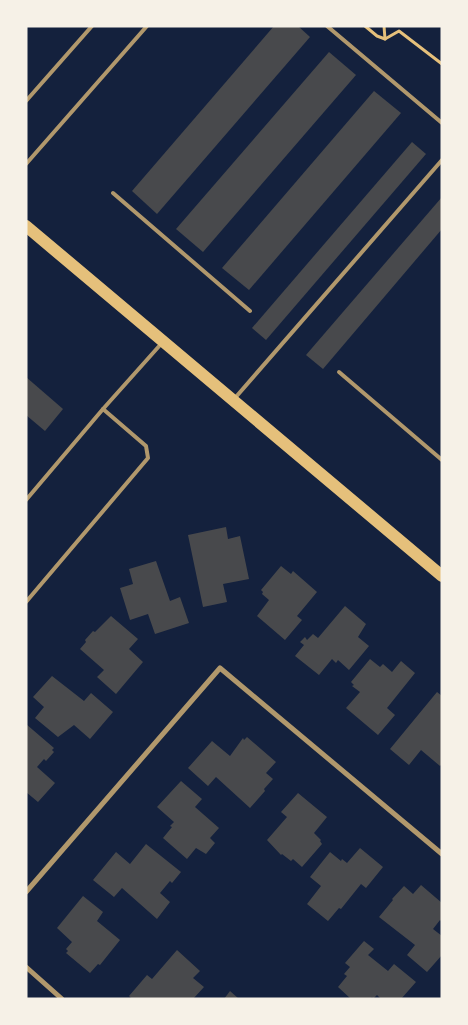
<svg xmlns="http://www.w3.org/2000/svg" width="468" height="1025" viewBox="0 0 468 1025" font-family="Commissioner,sans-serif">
  <rect width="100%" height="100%" fill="#14213d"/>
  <g fill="#48494c">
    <path d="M274 26H298L310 37 157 214 132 191Z"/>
    <path d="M329 52 356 75 203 252 176 229Z"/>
    <path d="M374 91 401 113 249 290 222 268Z"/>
    <path d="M412 142 426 154 266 340 252 328Z"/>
    <path d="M442 197V229L323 369 306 355Z"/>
    <path d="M26 377 63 409 45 431 26 415Z"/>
    <path d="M226 527 228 539 240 536 249 579 223 584 227 602 203 607 188 535Z"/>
    <path d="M156 561 170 601 180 597 189 623 155 634 148 614 130 620 120 588 133 584 129 569Z"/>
    <path d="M281 566 291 574 293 571 317 592 297 616 302 620 285 640 257 616 269 600 262 594 263 592 261 590Z"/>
    <path d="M345 606 366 624 358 637 369 646 349 670 338 660 336 663 332 659 319 675 295 656 304 645 300 642 305 637 307 640 313 634 318 638Z"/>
    <path d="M111 616 138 639 129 649 143 662 116 694 97 677 104 670 80 649 86 642 85 640 93 631 95 632Z"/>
    <path d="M370 659 380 667 383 664 392 672 401 661 415 673 387 708 395 715 378 735 346 708 360 692 352 686 354 685 351 682Z"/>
    <path d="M52 676 84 701 91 693 113 712 90 739 74 725 58 737 35 718 44 707 33 697Z"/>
    <path d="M437 692 442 696V764L440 766 421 750 409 765 390 749Z"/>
    <path d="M26 724 54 748 52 750 54 752 46 761 44 759 37 767 55 783 38 802 26 792Z"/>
    <path d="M247 737 276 762 266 773 273 779 264 789 265 791 250 808 216 777 208 786 188 768 212 741 230 756 243 738 244 740Z"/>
    <path d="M181 781 202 799 195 807 219 828 210 838 215 843 206 854 196 848 187 859 163 838 172 827 170 826 174 822 157 807Z"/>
    <path d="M298 793 327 817 314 833 321 840 320 841 322 844 302 867 293 859 291 861 282 854 281 855 267 840 287 817 281 812Z"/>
    <path d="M146 844 181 872 172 883 170 881 160 893 170 902 157 919 122 888 114 897 93 880 116 852 130 864Z"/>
    <path d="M360 848 383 867 366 888 361 884 341 909 339 908 328 921 307 904 321 886 310 877 330 852 341 861 342 859 347 863Z"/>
    <path d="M421 885 442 903V922L440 920 433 929 442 936V955L427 972 407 955 415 945 379 917 393 900 392 899 404 886 413 894Z"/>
    <path d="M83 896 103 912 97 921 120 940 100 965 98 964 90 973 66 953 68 951 66 949 72 942 57 928Z"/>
    <path d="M364 941 374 949 368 955 388 971 394 964 416 982 401 999H381L377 995 373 999 372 997 371 999H351L338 987 347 976 344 974 350 967 345 963Z"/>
    <path d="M177 950 200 971 193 978 204 987 193 999H132L129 996 147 975 152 979Z"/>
    <path d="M230 991 239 999H224Z"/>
  </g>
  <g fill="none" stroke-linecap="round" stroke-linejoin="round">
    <g stroke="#e5c07b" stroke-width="3">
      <path d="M365 26 377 36 385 39 399 31 442 64"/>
      <path d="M384 26 385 39"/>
    </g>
    <g stroke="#b1986c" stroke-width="4">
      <path d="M327 26 442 123"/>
      <path d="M26 101 92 26"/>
      <path d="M26 164 147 26"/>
      <path d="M113 193 250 311"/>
      <path d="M339 372 442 460"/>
      <path d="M235 398 442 160"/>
      <path d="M26 500 103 409 161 344"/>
      <path d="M26 602 148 458 146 446 103 409"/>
    </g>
    <g stroke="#b1986c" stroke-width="5">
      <path d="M26 892 220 668 442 854"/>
      <path d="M26 967 62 999"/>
    </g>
    <path stroke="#e5c07b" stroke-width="12" d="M26 226 442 576"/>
  </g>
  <rect width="468" height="1025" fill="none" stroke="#f6f1e7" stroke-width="55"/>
</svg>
